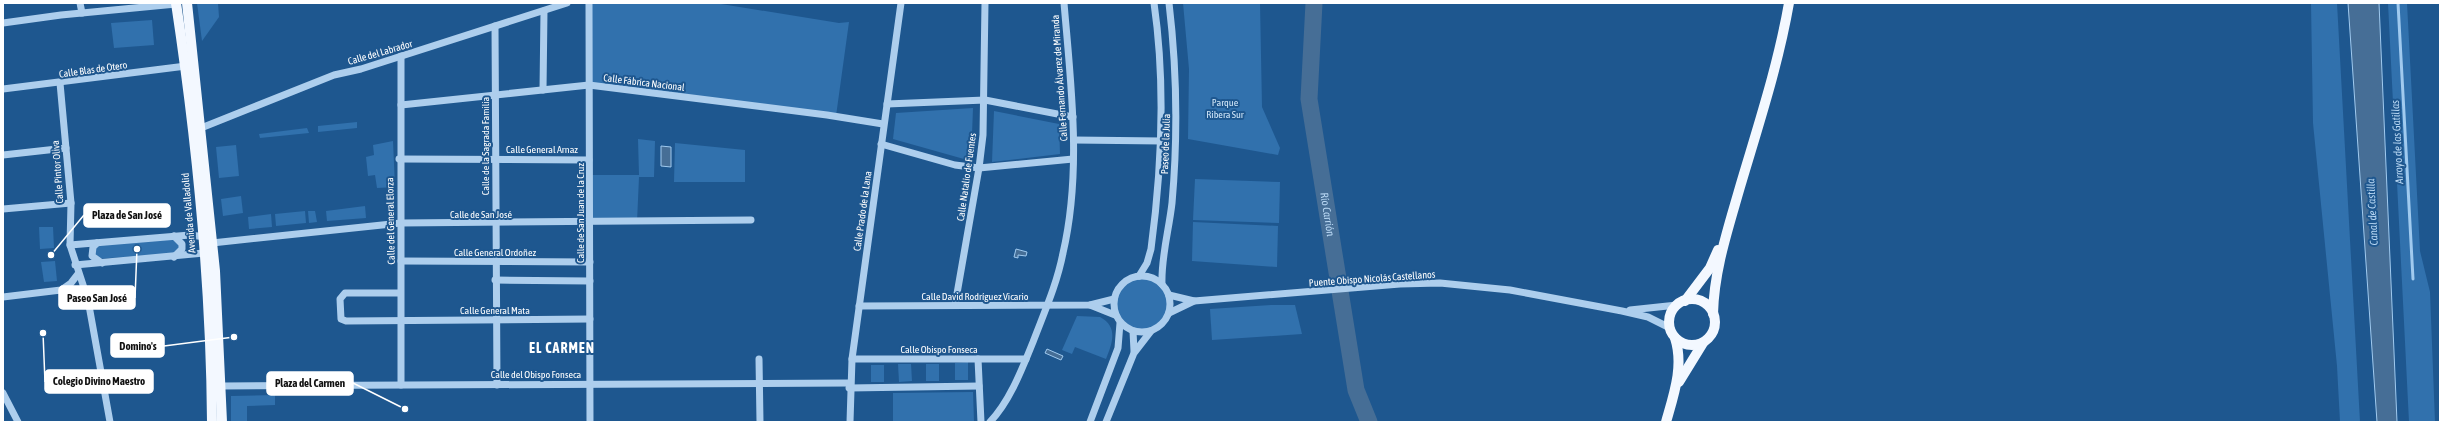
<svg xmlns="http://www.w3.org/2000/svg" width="2443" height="425" viewBox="0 0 2443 425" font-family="'Asap Condensed',sans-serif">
  <rect width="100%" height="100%" fill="#1e578f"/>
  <g fill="#3171ad">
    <path d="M197 3H218L219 17 202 41Z"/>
    <path d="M589 3H715L839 23 849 22 836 116 589 85Z"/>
    <path d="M1183 3H1260L1262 107 1280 148 1278 155 1188 139 1189 69Z"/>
    <path d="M2311 3H2337L2360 422H2340L2337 366 2313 123Z"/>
    <path d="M2388 3H2407L2420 251 2430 292 2435 422H2409Z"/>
    <path d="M152 20 154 45 114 48 111 23Z"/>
    <path d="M973 108 971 161 893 139 896 113Z"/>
    <path d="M994 111 1059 124 1060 154 992 162Z"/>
    <path d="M357 122V128L318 132V126Z"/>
    <path d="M307 128 309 133 260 138 259 134Z"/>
    <path d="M638 139 655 141 654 177H639L637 222H590L589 175H639Z"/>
    <path d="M393 141 395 187 377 188 375 175 368 176 366 157 374 155 373 145Z"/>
    <path d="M675 143 745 150V182H674Z"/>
    <path d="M236 145 239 176 219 178 216 147Z"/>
    <path d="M1195 179 1280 182 1279 223 1193 220Z"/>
    <path d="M241 196 243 213 223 216 221 199Z"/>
    <path d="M365 206 366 218 327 221 326 211Z"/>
    <path d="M305 211 306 223 276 226 275 214Z"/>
    <path d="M308 211H315L317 222 309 223Z"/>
    <path d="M271 214 272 227 249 229 248 217Z"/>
    <path d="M1193 222 1278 226 1277 267 1192 261Z"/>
    <path d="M39 227H53L54 248 40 249Z"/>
    <path d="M179 239V253L95 259 93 247 97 243Z"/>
    <path d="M55 261 57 281 44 282 41 262Z"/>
    <circle cx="1142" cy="304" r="28"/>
    <path d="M1271 305H1295L1302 334 1212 340 1210 309Z"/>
    <path d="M1077 316 1100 317C1119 327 1112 344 1106 359L1075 347 1072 354 1062 350Z"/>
    <path d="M968 362V380H955V363Z"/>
    <path d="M898 364H911L912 381 899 382Z"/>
    <rect x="926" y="364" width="13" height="17"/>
    <rect x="871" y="365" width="13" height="17"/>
    <path d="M973 392 974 422H893V393Z"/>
    <path d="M275 395V405L247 406V422H231V396Z"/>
  </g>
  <g fill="#466e96" stroke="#a0caef">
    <path d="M2348 3H2379L2397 422H2377Z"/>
    <path d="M661 146 671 147V167L661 166Z"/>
    <path d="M1016 249 1027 252 1026 256 1018 255V258L1014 257Z"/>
    <path d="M1047 349 1063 356 1061 360 1045 353Z"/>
  </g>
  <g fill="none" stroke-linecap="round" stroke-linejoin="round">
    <path stroke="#a0caef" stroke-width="3" d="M2398 3 2413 279"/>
    <path stroke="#466e96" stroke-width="17" id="s1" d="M1314 3 1309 99 1356 390 1369 422"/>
    <g stroke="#adceed" stroke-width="7">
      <path d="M80 3 82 13"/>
      <path d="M589 3 590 422"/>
      <path d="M3 23 61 15 176 4"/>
      <path d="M495 26 497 385"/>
      <path d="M401 56V385"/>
      <path d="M60 83 71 203 70 245 88 300 110 422"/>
      <path d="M3 89 186 66"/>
      <path d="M543 90 544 11"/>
      <path d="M887 104 985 100 1073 117"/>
      <path d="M401 105 589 85 827 115 883 124"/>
      <path d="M201 128 334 75 361 69 567 3"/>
      <path d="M1074 140 1162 141"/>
      <path d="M881 144 955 165 979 168 1073 159"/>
      <path d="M3 155 66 148"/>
      <path d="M399 159 589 160"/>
      <path d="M3 209 71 203"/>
      <path d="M174 236 182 244V249L174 257"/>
      <path d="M97 243 93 247 92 256 102 263"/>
      <path d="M212 243 401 223 751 220"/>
      <path d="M70 245 190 235 206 237"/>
      <path d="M401 261 590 262"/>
      <path d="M75 265 204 253 206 250"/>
      <circle cx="1142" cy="304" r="28"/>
      <path d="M1139 276 1147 263 1151 249C1162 167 1166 86 1154 3"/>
      <path d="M495 280 590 281"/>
      <path d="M1162 284C1161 257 1169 230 1172 203 1178 136 1177 70 1169 3"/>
      <path d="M400 293H345L340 299 341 319 346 321 590 319"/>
      <path d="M1169 295 1194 301"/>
      <path d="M3 297 61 290 71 283 78 274"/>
      <path d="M955 305 979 168 983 135 985 3"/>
      <path d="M1090 305 1115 315"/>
      <path d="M859 306 1090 305 1114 299"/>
      <path d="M1630 310 1677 305"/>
      <path d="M1169 313 1194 301 1400 284 1440 283 1510 290 1622 311 1648 317 1670 328"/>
      <path d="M1133 331 1134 351"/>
      <path d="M759 359 760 422"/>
      <path d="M852 359H1026"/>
      <path d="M978 359 981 422"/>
      <path d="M222 386 850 383"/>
      <path d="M849 388 979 386"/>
      <path d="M3 393 18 422"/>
      <path d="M850 422 852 359 901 3"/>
      <path d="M990 422C1010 401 1022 369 1033 342 1044 313 1057 284 1063 253 1082 171 1071 86 1064 3"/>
      <path d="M1090 422 1118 348 1120 323"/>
      <path d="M1106 422 1134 353 1151 331"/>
    </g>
    <g stroke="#f3f8ff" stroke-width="10">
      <path d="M176 3C197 142 211 282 212 422"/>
      <path d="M187 3 215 271 222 422"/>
      <circle cx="1692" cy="322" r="23"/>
      <path d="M1685 301 1710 268 1718 250"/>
      <path d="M1713 314C1714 270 1728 229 1740 187 1758 126 1778 66 1789 3"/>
      <path d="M1679 382 1703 343"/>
      <path d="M1666 422C1674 394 1684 366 1675 338"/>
    </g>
  </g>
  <g text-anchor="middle" stroke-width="4" stroke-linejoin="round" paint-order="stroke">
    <g font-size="10" fill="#fff" stroke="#1e578f">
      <text transform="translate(380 52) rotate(-16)" y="4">Calle del Labrador</text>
      <text transform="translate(93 69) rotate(-8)" y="4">Calle Blas de Otero</text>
      <text transform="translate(1059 78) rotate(-94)" y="4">Calle Fernando Álvarez de Miranda</text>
      <text transform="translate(644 82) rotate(7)" y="4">Calle Fábrica Nacional</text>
      <text transform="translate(1165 144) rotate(-88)" y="4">Paseo de la Julia</text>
      <text transform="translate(485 146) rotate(-90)" y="4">Calle de la Sagrada Familia</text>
      <text x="542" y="153">Calle General Arnaz</text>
      <text transform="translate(57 172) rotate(-94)" y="4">Calle Pintor Oliva</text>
      <text transform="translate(966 177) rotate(-82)" y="4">Calle Natalio de Fuentes</text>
      <text transform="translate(862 211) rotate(-82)" y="4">Calle Prado de la Lana</text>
      <text transform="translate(188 213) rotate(-95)" y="4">Avenida de Valladolid</text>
      <text transform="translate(580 213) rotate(-90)" y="4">Calle de San Juan de la Cruz</text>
      <text x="481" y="218">Calle de San José</text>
      <text transform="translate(390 221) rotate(-91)" y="4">Calle del General Elorza</text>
      <text x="495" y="256">Calle General Ordoñez</text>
      <text transform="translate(1372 278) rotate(-4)" y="4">Puente Obispo Nicolás Castellanos</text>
      <text x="975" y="300">Calle David Rodríguez Vicario</text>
      <text x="495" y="314">Calle General Mata</text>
      <text x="939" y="353">Calle Obispo Fonseca</text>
      <text x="536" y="378">Calle del Obispo Fonseca</text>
    </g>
    <g font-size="10" fill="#d2e7f9" stroke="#1e578f">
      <text x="1225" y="106">Parque<tspan x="1225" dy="12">Ribera Sur</tspan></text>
    </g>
    <g font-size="11" font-style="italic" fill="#b9d8f4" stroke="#1e578f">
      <text transform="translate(2397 142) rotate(-93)" y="4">Arroyo de las Gatillas</text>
      <text transform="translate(2372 212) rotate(-93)" y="4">Canal de Castilla</text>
      <text dy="4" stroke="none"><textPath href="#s1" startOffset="213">Río Carrión</textPath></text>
    </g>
    <g font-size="14" font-weight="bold" letter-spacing="1" fill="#fff" stroke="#1e578f">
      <text x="562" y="353">EL CARMEN</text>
    </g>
  </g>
  <path fill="none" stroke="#fff" stroke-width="1.5" d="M51 255L84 215M137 249L135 298M234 337L164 346M43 333L45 382M405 409L353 383"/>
  <g fill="#fff" stroke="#1e578f" stroke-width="1.5">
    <circle cx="51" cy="255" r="4"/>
    <circle cx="137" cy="249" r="4"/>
    <circle cx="234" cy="337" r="4"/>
    <circle cx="43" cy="333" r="4"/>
    <circle cx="405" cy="409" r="4"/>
  </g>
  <g fill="#fff" stroke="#fff" stroke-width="1.5">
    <rect x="84" y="204" width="86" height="23" rx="4"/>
    <rect x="59" y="286" width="76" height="23" rx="4"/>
    <rect x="111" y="334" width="53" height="23" rx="4"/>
    <rect x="45" y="370" width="108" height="23" rx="4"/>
    <rect x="267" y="372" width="86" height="23" rx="4"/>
  </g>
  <g font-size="11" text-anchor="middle" font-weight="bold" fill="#111">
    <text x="127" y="219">Plaza de San José</text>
    <text x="97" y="302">Paseo San José</text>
    <text x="138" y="350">Domino's</text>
    <text x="99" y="385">Colegio Divino Maestro</text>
    <text x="310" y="387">Plaza del Carmen</text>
  </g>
  <rect width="2443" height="425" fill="none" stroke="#ffffff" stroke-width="8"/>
</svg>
